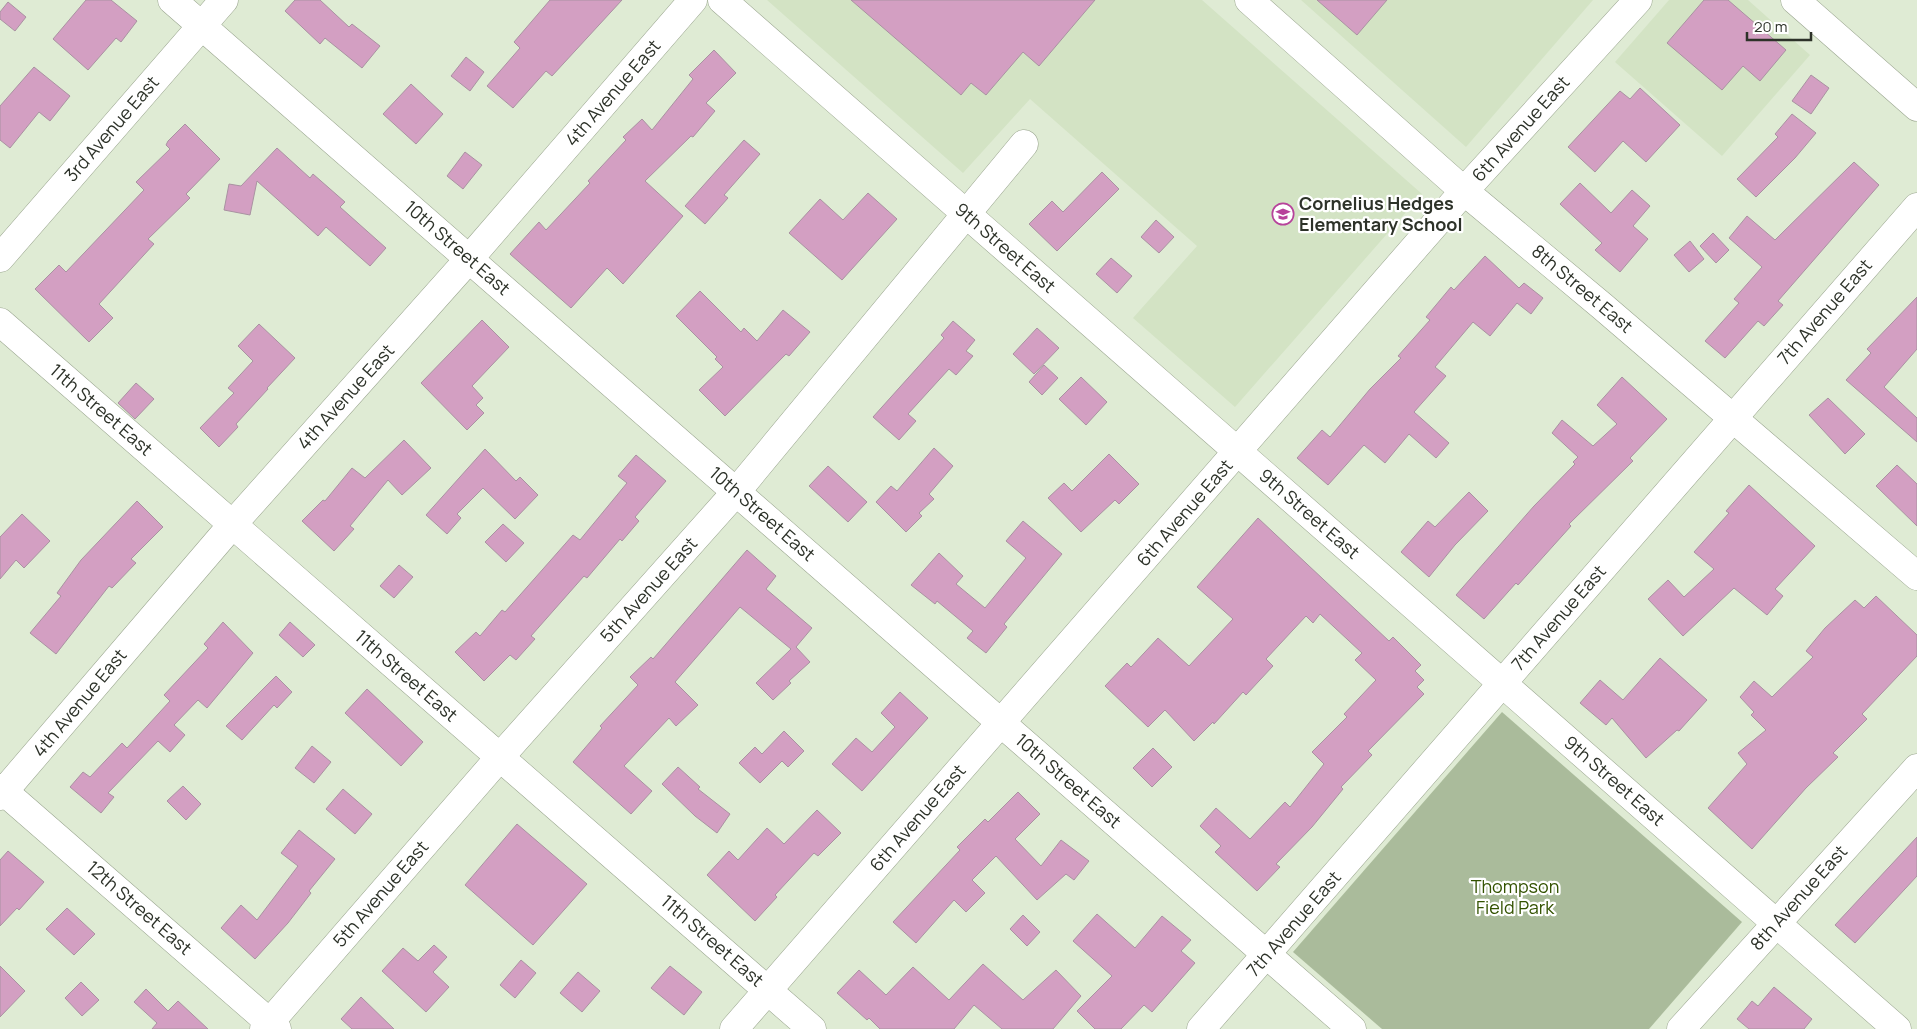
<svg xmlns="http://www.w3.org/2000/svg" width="1917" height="1029" viewBox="0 0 1917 1029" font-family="Manrope,sans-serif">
  <rect width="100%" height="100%" fill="#dfebd4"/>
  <g fill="#d3e3c4">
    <path d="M767 0H1202L1422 194 1235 407 1133 318 1197 246 1030 99 963 173Z"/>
    <path d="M1301 0H1593L1466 147Z"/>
    <path d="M1669 0H1748L1810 55 1722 156 1615 62Z"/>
  </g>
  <path fill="#aabb9b" d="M1502 712 1742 922 1649 1029H1382L1293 952Z"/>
  <g fill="#d39fc2" stroke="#a992a1">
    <path d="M86 0H111L137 21 121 42 116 38 88 70 53 39Z"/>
    <path d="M295 0H320L349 27 352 24 380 46 362 68 325 38 320 44 285 11Z"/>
    <path d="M550 0H622L552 76 546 71 513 108 487 86 520 48 514 42Z"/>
    <path d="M851 0H1095L1039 66 1023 52 986 95 971 83 961 95Z"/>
    <path d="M1317 0H1387L1357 35Z"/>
    <path d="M1704 0H1728L1786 50 1760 81 1743 66 1722 90 1667 43Z"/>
    <path d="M8 2 26 17 15 31 0 19V12Z"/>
    <path d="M714 50 736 73 706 103 715 111 693 137 691 136 645 181 683 216 623 284 607 268 571 308 510 254 539 222 546 230 590 183 588 181 626 140 623 137 642 119 652 130 693 79 689 75Z"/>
    <path d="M466 57 484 72 470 91 451 76Z"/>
    <path d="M34 67 70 96 50 121 39 112 10 148 0 140V106Z"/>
    <path d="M1811 75 1829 88 1811 114 1792 101Z"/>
    <path d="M411 84 443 114 416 144 383 114Z"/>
    <path d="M1640 88 1680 125 1646 162 1623 141 1595 172 1568 147 1620 91 1630 99Z"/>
    <path d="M1792 114 1816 133 1795 158 1756 197 1737 179 1778 137 1775 134Z"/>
    <path d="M185 124 220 159 186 194 190 198 148 239 154 244 99 304 113 318 89 342 35 289 59 265 66 272 144 190 136 182 170 149 166 145 168 141Z"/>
    <path d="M744 140 760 154 724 195 728 198 705 224 685 206Z"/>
    <path d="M277 148 310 178 313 174 345 202 340 207 386 248 370 266 326 227 318 236 257 181 250 215 224 210 229 184 241 186Z"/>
    <path d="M465 152 482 165 463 189 447 176Z"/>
    <path d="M1854 162 1879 185 1778 301 1783 305 1764 326 1758 321 1725 358 1705 341 1739 303 1734 299 1762 267 1729 238 1747 216 1775 240Z"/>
    <path d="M1102 172 1119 189 1057 251 1029 224 1052 201 1063 212Z"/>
    <path d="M1580 183 1611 213 1632 190 1650 206 1633 226 1648 239 1620 272 1595 250 1602 243 1560 204Z"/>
    <path d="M868 193 897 219 842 280 789 233 820 199 843 220Z"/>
    <path d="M1156 220 1174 237 1159 253 1141 237Z"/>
    <path d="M1713 233 1729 250 1716 263 1700 246Z"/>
    <path d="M1690 241 1704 259 1689 272 1674 255Z"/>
    <path d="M1485 256 1519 288 1524 283 1543 298 1531 314 1517 303 1490 336 1473 322 1435 367 1446 376 1414 412 1449 443 1436 458 1409 434 1385 463 1364 445 1328 485 1297 458 1322 430 1330 437 1370 389 1401 358 1398 356 1430 320 1426 317 1451 287 1454 290Z"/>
    <path d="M1111 258 1132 276 1117 293 1096 274Z"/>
    <path d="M700 291 741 332 744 328 757 341 783 310 810 332 789 356 786 354 725 416 699 390 723 367 715 359 717 357 676 316Z"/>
    <path d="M1917 297V349L1884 387 1917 418V442L1846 380 1871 353 1867 349Z"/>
    <path d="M482 320 509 347 472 386 483 398 476 405 484 413 467 430 421 383Z"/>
    <path d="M953 321 975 340 966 351 973 356 956 375 949 369 908 414 916 421 899 440 873 417 944 338 941 335Z"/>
    <path d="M259 324 295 358 267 388 268 389 236 424 238 427 219 447 200 428 234 393 228 388 253 361 238 346Z"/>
    <path d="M1037 328 1059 348 1034 374 1013 354Z"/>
    <path d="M1044 365 1058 378 1042 395 1029 382Z"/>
    <path d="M1081 377 1107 402 1086 425 1059 399Z"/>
    <path d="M1622 377 1667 419 1630 458 1633 461 1569 524 1571 526 1518 585 1516 583 1484 619 1456 595 1534 506 1575 464 1573 462 1578 457 1552 433 1562 420 1593 446 1617 424 1597 405Z"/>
    <path d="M136 383 154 399 135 419 118 403Z"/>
    <path d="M1828 398 1865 434 1845 454 1809 415Z"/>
    <path d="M404 440 431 468 402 495 388 480 350 526 354 529 334 551 302 521 323 500 325 501 352 468 365 478Z"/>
    <path d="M934 448 953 466 929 494 934 499 919 513 922 516 906 532 876 502 891 486 897 491Z"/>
    <path d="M485 449 516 481 520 477 538 495 515 519 483 488 457 514 461 518 447 534 426 515Z"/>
    <path d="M1109 454 1139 484 1119 504 1115 500 1081 532 1048 498 1064 483 1072 491Z"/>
    <path d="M636 455 666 481 635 517 639 521 622 541 620 539 587 578 584 576 531 636 535 639 516 660 510 655 484 681 455 652 476 632 480 636 502 610 505 612 573 535 580 540 627 483 618 476Z"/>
    <path d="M1897 465 1917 484V526L1876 486Z"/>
    <path d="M828 466 867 502 848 522 809 486Z"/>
    <path d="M1749 485 1815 546 1775 589 1783 596 1767 615 1734 588 1683 636 1648 599 1668 580 1684 597 1714 569 1694 552 1729 513 1726 511Z"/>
    <path d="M1469 492 1488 511 1455 545 1429 577 1401 552 1428 521 1435 527Z"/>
    <path d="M137 501 163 527 131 559 136 563 112 588 109 586 56 654 30 633 61 596 57 593 81 560Z"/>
    <path d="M22 514 50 541 24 568 16 560 0 579V537Z"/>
    <path d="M1258 518 1389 641 1393 637 1421 665 1415 671 1424 680 1417 687 1424 694 1368 751 1372 755 1341 787 1343 789 1312 827 1276 864 1280 867 1257 891 1215 852 1221 846 1200 826 1216 808 1250 839 1285 802 1290 807 1324 764 1312 752 1347 717 1344 714 1376 680 1355 660 1362 653 1320 614 1313 623 1306 616 1266 659 1273 666 1246 695 1243 692 1214 724 1213 722 1194 741 1165 710 1148 727 1105 686 1127 663 1131 667 1158 638 1189 666 1233 619 1197 587Z"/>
    <path d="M1023 521 1062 554 1004 624 1007 627 986 653 967 638 973 631 937 601 935 604 911 585 939 553 963 576 956 584 985 608 1026 558 1006 541Z"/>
    <path d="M503 524 524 543 506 562 485 542Z"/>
    <path d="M747 550 776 576 766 589 812 628 796 647 810 662 789 681 791 683 773 700 756 683 791 649 740 607 675 682 698 705 676 726 669 718 624 766 652 791 631 814 573 762 602 728 600 726 638 685 630 677 651 657 653 659Z"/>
    <path d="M399 565 413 577 394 598 380 586Z"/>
    <path d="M1876 596 1917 635V656L1862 714 1867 719 1833 753 1838 757 1806 788 1752 849 1708 808 1747 764 1738 753 1766 730 1751 715 1754 712 1740 697 1754 681 1772 697 1813 657 1806 651 1825 628 1855 600 1864 608Z"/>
    <path d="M223 622 253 653 207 708 198 700 174 725 185 735 170 752 158 741 108 793 114 797 101 813 70 787 83 772 90 777 122 743 127 748 170 701 164 695 208 648 204 644Z"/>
    <path d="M290 622 315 645 303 657 279 635Z"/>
    <path d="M1660 658 1707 700 1679 731 1677 730 1646 758 1612 718 1606 725 1580 703 1600 680 1623 700Z"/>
    <path d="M276 676 292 692 277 708 274 705 242 740 226 726Z"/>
    <path d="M367 689 423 742 401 766 345 713Z"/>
    <path d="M900 692 928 718 862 791 832 764 856 738 872 752 895 727 881 713Z"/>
    <path d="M784 731 804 751 788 767 782 761 760 783 739 763 755 747 762 754Z"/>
    <path d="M312 746 331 762 314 783 295 768Z"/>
    <path d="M1153 748 1172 767 1152 787 1133 768Z"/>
    <path d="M678 767 700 787 698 789 730 814 717 833 695 816 662 784Z"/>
    <path d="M183 786 201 804 186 820 167 801Z"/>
    <path d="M343 789 372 814 355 834 326 809Z"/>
    <path d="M1018 792 1040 814 1015 839 1041 866 1061 840 1089 861 1074 880 1066 874 1037 900 996 856 972 880 985 893 966 912 954 900 916 943 893 922 960 850 957 847 985 819 988 822Z"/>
    <path d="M817 810 841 833 818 856 814 853 775 895 777 897 755 921 707 875 729 851 738 860 767 828 784 844Z"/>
    <path d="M517 824 587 884 533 945 465 885Z"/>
    <path d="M299 830 335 859 309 891 311 893 288 923 255 959 221 928 241 905 257 920 298 866 281 853Z"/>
    <path d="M1917 837V876L1855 943 1835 925Z"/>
    <path d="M8 851 44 882 19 910 17 908 0 926V860Z"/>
    <path d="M67 908 95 934 74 955 46 929Z"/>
    <path d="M1097 914 1135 948 1162 916 1191 940 1181 951 1195 963 1152 1012 1144 1005 1121 1029H1095L1077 1011 1112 976 1073 941Z"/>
    <path d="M1023 915 1040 932 1027 946 1010 929Z"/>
    <path d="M434 945 447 957 433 972 449 987 426 1012 382 971 403 948 418 961Z"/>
    <path d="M521 960 536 973 515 998 500 985Z"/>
    <path d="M983 964 1023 1000 1056 970 1081 996 1053 1029H1002L974 1005 954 1029H880L869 1018 867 1020 837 993 859 970 886 995 913 967 949 1000Z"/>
    <path d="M0 966 25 991 0 1017Z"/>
    <path d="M670 966 702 992 684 1015 651 988Z"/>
    <path d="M578 972 600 991 582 1012 560 993Z"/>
    <path d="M81 982 99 1000 82 1016 65 998Z"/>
    <path d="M1774 987 1812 1019 1804 1029H1749L1737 1019 1752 1001 1758 1006Z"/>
    <path d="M146 989 168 1011 178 1001 208 1029H152L157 1023 134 1002Z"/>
    <path d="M361 997 394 1029H352L341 1019Z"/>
  </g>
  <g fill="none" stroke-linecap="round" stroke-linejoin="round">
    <g stroke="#9aa58f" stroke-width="29">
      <g id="minor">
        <path d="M172 0 1352 1029"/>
        <path d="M722 0 1897 1029"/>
        <path d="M1249 0 1464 191 1602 306 1917 576"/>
        <path d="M1795 0 1917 107"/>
        <path d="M0 258 224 0"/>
        <path d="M0 322 812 1029"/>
        <path d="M0 788 277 1029"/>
        <path d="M0 796 232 525 469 259 693 0"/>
        <path d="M264 1029 500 757 736 492 1024 144"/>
        <path d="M734 1029 1464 191 1638 0"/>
        <path d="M1201 1029 1917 207"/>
        <path d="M1681 1029 1917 768"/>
      </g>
    </g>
    <use href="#minor" stroke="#fff" stroke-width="28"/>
  </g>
  <defs>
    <g id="school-ring" transform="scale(1.125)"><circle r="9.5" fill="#fff" stroke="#b7429b" stroke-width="1.5"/><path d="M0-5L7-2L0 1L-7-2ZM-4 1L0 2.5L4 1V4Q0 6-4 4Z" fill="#b7429b"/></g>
  </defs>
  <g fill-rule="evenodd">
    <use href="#school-ring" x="1283" y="214"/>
  </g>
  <g text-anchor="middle" stroke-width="4.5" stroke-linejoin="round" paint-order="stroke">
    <g font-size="18" fill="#2d3229" stroke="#fff">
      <text transform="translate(613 93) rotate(-49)" y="6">4th Avenue East</text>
      <text transform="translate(112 129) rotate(-49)" y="6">3rd Avenue East</text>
      <text transform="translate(1521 129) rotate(-48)" y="6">6th Avenue East</text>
      <text transform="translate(457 248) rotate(41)" y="6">10th Street East</text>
      <text transform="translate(1005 248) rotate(41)" y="6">9th Street East</text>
      <text transform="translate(1582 289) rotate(40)" y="6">8th Street East</text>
      <text transform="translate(1825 312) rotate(-49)" y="6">7th Avenue East</text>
      <text transform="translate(346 397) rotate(-48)" y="6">4th Avenue East</text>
      <text transform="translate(101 410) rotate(41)" y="6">11th Street East</text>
      <text transform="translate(1185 513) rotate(-49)" y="6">6th Avenue East</text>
      <text transform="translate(762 514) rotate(41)" y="6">10th Street East</text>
      <text transform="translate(1309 514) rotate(41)" y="6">9th Street East</text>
      <text transform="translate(649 590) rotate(-48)" y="6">5th Avenue East</text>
      <text transform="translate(1559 618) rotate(-49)" y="6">7th Avenue East</text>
      <text transform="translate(406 676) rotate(41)" y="6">11th Street East</text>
      <text transform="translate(80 703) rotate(-50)" y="6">4th Avenue East</text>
      <text transform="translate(1068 781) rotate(41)" y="6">10th Street East</text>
      <text transform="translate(1614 781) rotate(41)" y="6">9th Street East</text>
      <text transform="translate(918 818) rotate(-49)" y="6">6th Avenue East</text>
      <text transform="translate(381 894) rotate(-49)" y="6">5th Avenue East</text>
      <text transform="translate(1799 898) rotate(-48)" y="6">8th Avenue East</text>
      <text transform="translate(139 908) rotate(41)" y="6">12th Street East</text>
      <text transform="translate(1294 924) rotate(-49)" y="6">7th Avenue East</text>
      <text transform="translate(712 941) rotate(41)" y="6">11th Street East</text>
    </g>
    <g font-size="18" font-weight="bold" fill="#2d3229" stroke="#fff" text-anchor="start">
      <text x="1299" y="210">Cornelius Hedges<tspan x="1299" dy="21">Elementary School</tspan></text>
    </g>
    <g font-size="18" fill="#335200" stroke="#fff">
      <text x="1515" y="893">Thompson<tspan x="1515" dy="21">Field Park</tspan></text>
    </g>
  </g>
  <path d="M1747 32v8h64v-8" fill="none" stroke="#2d3229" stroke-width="2.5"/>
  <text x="1754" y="32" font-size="15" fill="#2d3229" stroke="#ffffff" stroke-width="4" paint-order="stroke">20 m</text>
</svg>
